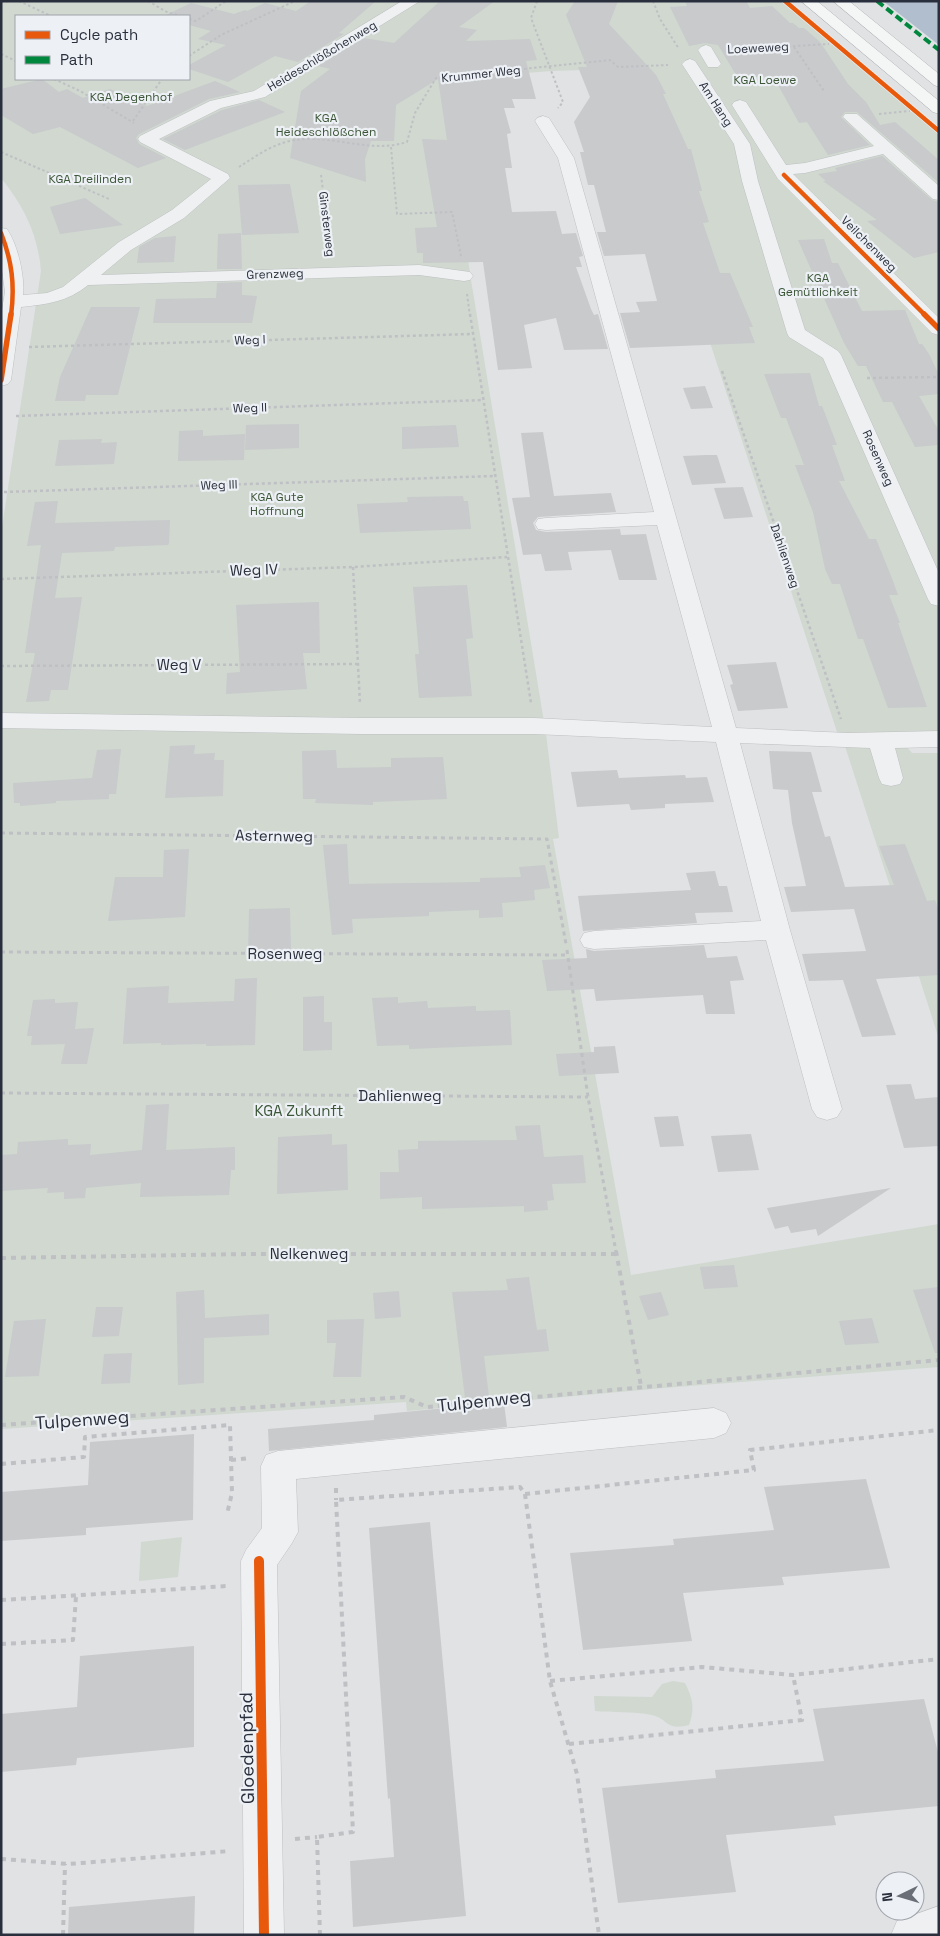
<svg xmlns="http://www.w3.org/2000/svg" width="940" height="1936" viewBox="0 0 940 1936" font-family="'Space Grotesk',sans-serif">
  <rect width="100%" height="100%" fill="#e0e2e4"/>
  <g fill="#d0d8d0" fill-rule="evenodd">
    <path d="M1 1H783L832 43 829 44 834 45 911 110H908L910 112H914L939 133V732L838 735 646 146 613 69 551 71 442 80 470 273 418 268 98 278 95 276 187 202 85 280 96 282 417 274 471 280 546 734 559 838 553 839 631 1275 939 1224V1367L663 1388 407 1411 406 1402 1 1429V534L41 271C38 235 24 206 1 178ZM16 16H189V79H16Z"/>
    <path d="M905 745 912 753H939V1039L845 746Z"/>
    <path d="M182 1537 178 1577 139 1581 141 1542Z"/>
    <path d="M673 1681 685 1683C693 1699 695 1709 689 1725 665 1731 669 1719 652 1715 634 1711 613 1713 595 1711L594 1696 652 1697 662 1684Z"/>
  </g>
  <path fill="#b0becd" d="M883 1H939V45Z"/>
  <g fill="#c8cacc">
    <path d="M311 1H376L339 33 344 34 298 62 275 56 228 82 189 69V65L226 45 198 39 211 31 189 25V16H164L191 3 234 14 245 10 247 11 265 3 296 11Z"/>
    <path d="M440 1H495L459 27 477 30 466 41 530 39 537 60 526 61 536 99H512L515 108H504L511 133 507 134 512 168H505L512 212 556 211 562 234 576 233 583 256 579 257 582 267H576L591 309 594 315 598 314 608 349 564 350 556 318 524 325 532 368 498 370 483 262 423 263V253H417L415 228 437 227 422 139 447 140 438 79 396 105 394 141H371L365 159 366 182 290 158 301 91 330 69 318 66 364 38 394 43Z"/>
    <path d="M575 1H618L609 24 656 75 666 94H663L688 149H691L702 191H699L709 222 703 223 720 273H730L753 327H749L755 343 630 348 620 313 640 312 636 302 657 301 645 254 604 256 597 232H606L594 185H588L580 152H584L574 122 590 97 578 67H587L566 15Z"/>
    <path d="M685 1H746L750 8 772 6 790 23H793L799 28H804L820 42 848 84 866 102 880 125 895 122 939 160V183L857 112H845L841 117 870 145 828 155 807 122 799 123 773 76 738 78 718 45 705 43 689 46 670 7 687 6Z"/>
    <path d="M42 79 59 92 67 89 83 98 110 89 147 106 215 81 240 92 209 99 139 134 136 138 139 144 166 158 138 168 60 127 33 134 1 115V89Z"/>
    <path d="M259 100 285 112 185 150 163 139 222 110Z"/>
    <path d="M882 156 932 200 939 202V252L914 258 867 221 877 220 823 181H826L818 174 837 171 835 168Z"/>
    <path d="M290 184 299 233 242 235 238 185Z"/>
    <path d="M85 198 123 225 60 234 50 207Z"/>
    <path d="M241 233 242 269H217L218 234Z"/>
    <path d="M176 236 174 262 137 263 139 247 155 238Z"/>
    <path d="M824 239 832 263H838L862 311 905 310 919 344H922L929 354 939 375V394L919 396 939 431V445L915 447 892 402H883L866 366H858L844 343 798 240Z"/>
    <path d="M242 282V295L257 296 252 323H153L156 299 216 298 217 283Z"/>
    <path d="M91 307H140L118 395H86L85 401H55L60 377Z"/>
    <path d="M810 373 819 406H822L837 445H832L845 481H839L869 539H876L893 581 898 595H889L900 623H898L927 707 888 708 863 639H858L840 584H832L825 569 813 512 795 465H804L786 418H781L764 374Z"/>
    <path d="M705 386 713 408 691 409 683 388Z"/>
    <path d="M299 424V448L245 450 246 425Z"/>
    <path d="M456 425 459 447 402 449V427Z"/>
    <path d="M203 430V436L245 434 244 460 178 461 179 431Z"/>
    <path d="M543 432 554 496 611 493 616 512 538 517 533 523 536 530 546 532 620 529 621 535 646 534 657 580H619L611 550 568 552 572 570 545 571 541 554 523 555 512 498 530 497 521 433Z"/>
    <path d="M102 439 101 443 117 442 114 464 55 466 59 440Z"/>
    <path d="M706 455H717L726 483 692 485 683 456Z"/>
    <path d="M743 487 753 517 724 519 714 488Z"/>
    <path d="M463 496 464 501H468L471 529 360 533 357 504 408 502 407 497Z"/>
    <path d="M58 501 55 523 170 520 169 543 168 545 115 547 114 551 62 553 55 598 82 597 68 690H51L49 701 26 702 35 653H25L41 545 27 546 35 502Z"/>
    <path d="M467 585 473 638 466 639 472 696 419 698 415 654H419L413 587Z"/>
    <path d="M319 602 320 653H303L307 689 226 694 227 673 240 672 236 605Z"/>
    <path d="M776 662 788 708 738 711 730 685 733 684 727 665Z"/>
    <path d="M195 745 194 754 215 753 214 760H224L223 796 165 798 170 746Z"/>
    <path d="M121 749 116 794H109V799L56 801V803L20 806V803H14L13 783 92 778 97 750Z"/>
    <path d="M336 750 337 768 391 767V758L443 757 447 799 373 802V805L315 803 316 799H303L302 751Z"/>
    <path d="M769 751 811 752 822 792H812L825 837 830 836 845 887 894 885 879 846 905 844 927 901 935 900 939 911V975L876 979 896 1035 862 1037 843 980 809 981 802 954 866 951 854 909 791 912 784 887 806 886 792 823 788 790 773 789Z"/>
    <path d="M617 770 619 778 685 775 686 778 707 777 714 802 665 804V808L631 810 629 804 577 807 571 772Z"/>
    <path d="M347 844 349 884 480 882V878L521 877 519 867 545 865 550 888 534 890 535 900 502 903 503 917 479 918V910L429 912V916L352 919 353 933 332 935 323 845Z"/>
    <path d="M189 849 185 917 108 921 115 877H163L164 850Z"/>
    <path d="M715 871 719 886H727L733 912 695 913 697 923 583 931 578 896 691 890 686 873Z"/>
    <path d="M290 908 291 951 248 953 249 909Z"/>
    <path d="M704 945 707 958 737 956 744 980 730 981 735 1014H706L703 995 596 1001 594 989 547 991 542 960 587 958 586 949 594 951Z"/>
    <path d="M257 978 255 1045 206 1046V1044L161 1045V1043L123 1044 127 988 169 986 168 1003 234 1001 235 979Z"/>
    <path d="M324 996V1022H332V1050L303 1051V997Z"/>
    <path d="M398 997V1003L427 1001 428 1008 476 1006V1011L510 1010 512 1045 409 1049V1045L377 1046 372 998Z"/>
    <path d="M55 999V1003L78 1002 75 1029 94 1028 87 1064H61L65 1044 31 1045 32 1036H27L33 1000Z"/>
    <path d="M615 1046 619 1073 559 1076 556 1054 594 1052V1047Z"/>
    <path d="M911 1084 915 1099 939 1097V1146L904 1148 886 1085Z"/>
    <path d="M169 1104 166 1150 235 1147V1170H231L229 1195 140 1197 141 1183 86 1188 85 1198 64 1199V1192L47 1193 48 1188 1 1191V1155L17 1154 18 1142 68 1139V1145L91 1144 90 1155 142 1150 146 1105Z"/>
    <path d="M678 1116 684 1146 660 1147 654 1117Z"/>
    <path d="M540 1125 544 1157 583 1155 586 1183 552 1184 554 1200 547 1201 548 1210 524 1212V1206L422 1209V1197L380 1199V1172H399L398 1150 418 1149V1141L517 1140 515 1126Z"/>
    <path d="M332 1134V1145L347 1144 348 1190 277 1194 278 1137Z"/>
    <path d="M751 1134 759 1170 718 1172 711 1136Z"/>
    <path d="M891 1188 818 1236 816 1229 791 1233 788 1226 775 1229 767 1208Z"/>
    <path d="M734 1265 738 1287 704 1289 700 1267Z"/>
    <path d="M529 1277 537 1330 546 1329 549 1351 484 1356 490 1404 504 1403 507 1427 269 1451 268 1429 374 1420V1415L466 1406 452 1292 508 1290 506 1279Z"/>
    <path d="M939 1287V1353H935L913 1290Z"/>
    <path d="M204 1290 205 1318 269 1314V1335L204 1338V1383L178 1385 176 1292Z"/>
    <path d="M399 1291 401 1317 375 1319 373 1293Z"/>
    <path d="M661 1292 669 1315 648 1320 639 1296Z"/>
    <path d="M96 1307H123L119 1336 92 1337Z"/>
    <path d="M872 1318 879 1343 845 1345 839 1321Z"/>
    <path d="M46 1319 39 1376 5 1377 14 1321Z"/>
    <path d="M364 1319 361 1377H333L336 1343H327V1320Z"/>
    <path d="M132 1353 130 1383 101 1384 104 1354Z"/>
    <path d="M194 1434 193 1520 86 1528V1535L1 1541V1492L88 1485 90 1442Z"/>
    <path d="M866 1479 890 1568 782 1577 784 1585 683 1593 692 1641 583 1650 570 1553 674 1545 673 1539 774 1530 764 1487Z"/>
    <path d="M430 1522 466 1916 353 1927 350 1861 394 1857 390 1798 388 1799 369 1528Z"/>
    <path d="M194 1646V1747L77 1758 76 1765 1 1772V1714L77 1707 80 1656Z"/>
    <path d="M924 1699 939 1756V1806L834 1816 836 1825 726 1835 736 1892 618 1903 602 1788 716 1778 715 1770 824 1761 813 1709Z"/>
    <path d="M195 1896 194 1935H68L69 1907Z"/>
  </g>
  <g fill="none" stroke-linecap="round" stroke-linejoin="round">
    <g stroke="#bec0c2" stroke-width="1">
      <g id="minor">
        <path d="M402 1H420L265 97 221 108 159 139 228 174 230 178 184 218 131 250 101 275 419 265 470 272 473 276 470 280 464 281 419 275 88 285C67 302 48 304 21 307L11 380 8 384 1 386V315L5 292 1 263V228L7 229C18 245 25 277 23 295L47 293 63 287 119 242 172 210 211 179 140 142 138 139 140 136 210 101 254 91Z"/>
        <path d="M706 45 711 47 721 64 718 67H708L698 50 701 47Z"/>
        <path d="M690 59 695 61 750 144 758 181 805 330 838 351 841 355 939 573V606L931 604 928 599 823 358 789 337 787 333 742 181 734 144 682 64 685 61Z"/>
        <path d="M740 100 746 102 786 165 805 163 874 146 843 117 845 114H857L939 186V200L933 199 883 154 805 173 793 174 939 318V335L932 333 778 179 732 105 734 102Z"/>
        <path d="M543 116 549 118 574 158 736 728 848 733 939 731V747L895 748 903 778 900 784 891 786 882 784 879 778 870 748 740 743 790 930 842 1109 837 1117 827 1120 817 1117 812 1109 766 940 594 949 584 947 580 940 584 933 594 931 761 921 716 742 534 734H362L1 728V713L362 718H534L712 727 657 525 546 530 538 529 535 524 538 519 546 518 654 512 558 158 535 121 537 118Z"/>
        <path d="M714 1408 726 1413 731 1423 726 1433 714 1438 296 1479 298 1532 292 1543 277 1565 284 1935H244L241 1561 246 1550 262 1528 261 1466 266 1455 278 1451Z"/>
        <path d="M939 1906V1935H891L897 1921Z"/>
      </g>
    </g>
    <g stroke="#b3b5b8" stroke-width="1">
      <g id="highway">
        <path d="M801 1H817L939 101V114L933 112Z"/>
        <path d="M833 1H849L939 74V87L934 85Z"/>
      </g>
    </g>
    <g stroke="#bfc0c4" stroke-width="2" stroke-dasharray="2.5 2.5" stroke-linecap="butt">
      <path d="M19 1 51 16"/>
      <path d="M148 1 167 12 181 16"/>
      <path d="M537 1 531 18 563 102 558 108"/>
      <path d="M653 1 660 19 679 49"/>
      <path d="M1 2 11 1"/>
      <path d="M189 19 196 21 226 1"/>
      <path d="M794 47 824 91"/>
      <path d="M728 50 829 44"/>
      <path d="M1 54 16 61"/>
      <path d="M189 56 221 35 295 1"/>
      <path d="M54 79 80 91 134 123"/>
      <path d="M879 114 910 111"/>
      <path d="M133 121 162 79"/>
      <path d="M391 147 397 214 452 212 461 256"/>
      <path d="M1 152 109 199"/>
      <path d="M239 167C256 156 274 143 295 140 333 134 369 154 407 142L415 113 436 78 610 60 618 67 668 65"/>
      <path d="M321 175 331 254"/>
      <path d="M467 294 470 316"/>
    </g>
    <g stroke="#bfc0c4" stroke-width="2.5" stroke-dasharray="3 3" stroke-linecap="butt">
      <path d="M470 314 531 703"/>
      <path d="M29 347 473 334"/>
      <path d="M722 371 841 719"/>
      <path d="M867 378 939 377"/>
      <path d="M16 416 483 400"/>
      <path d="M4 492 494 476"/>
      <path d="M353 567 360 704"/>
      <path d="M1 579 353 567 507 557"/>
      <path d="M1 666 357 664"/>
    </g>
    <g stroke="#bfc0c4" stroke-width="3" stroke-dasharray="4 4" stroke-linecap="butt">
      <path d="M1 833 547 839 566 944"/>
      <path d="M567 950 588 1097 616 1252"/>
      <path d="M1 952 568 955"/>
      <path d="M1 1093 588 1097"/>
    </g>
    <g stroke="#bfc0c4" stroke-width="4" stroke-dasharray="5 5" stroke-linecap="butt">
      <path d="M616 1251 641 1386"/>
      <path d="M1 1258 249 1254H616"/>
      <path d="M1 1425 404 1397 427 1407 939 1360"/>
      <path d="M231 1460 250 1458"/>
      <path d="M1 1464 84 1457 85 1437 230 1425 232 1493 227 1514"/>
      <path d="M336 1488V1500"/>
      <path d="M525 1494 550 1681 577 1774 599 1935"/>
      <path d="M1 1600 227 1586"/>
      <path d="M1 1644 73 1640 76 1596"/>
      <path d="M550 1681 702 1667 793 1675 939 1659"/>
      <path d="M569 1744 802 1720 793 1675"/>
      <path d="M295 1839 317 1837"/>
      <path d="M1 1859 69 1864 230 1851"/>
      <path d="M63 1935 65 1864"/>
      <path d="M320 1935 317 1837 353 1832 336 1500 520 1487 525 1494 754 1470 750 1450 939 1430"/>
    </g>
    <use href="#minor" fill="#eff0f2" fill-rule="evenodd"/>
    <use href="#highway" fill="#f4f5f5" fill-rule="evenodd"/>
    <path stroke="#00873e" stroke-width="4" stroke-dasharray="8 4" stroke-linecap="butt" d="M877 1 939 50"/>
    <g stroke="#edf0f4" stroke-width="6">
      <g id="cycleway-far2">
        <path d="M785 1 939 131"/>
        <path d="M784 175 926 316"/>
        <path d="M1 233C12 261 15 285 11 316"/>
      </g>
    </g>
    <g stroke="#edf0f4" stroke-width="8">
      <g id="cycleway-far1">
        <path d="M924 314 939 329"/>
        <path d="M1 380 11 314"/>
      </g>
    </g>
    <g stroke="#edf0f4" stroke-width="13">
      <path id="cycleway" d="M259 1561 264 1935"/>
    </g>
    <use href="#cycleway-far2" stroke="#e8590c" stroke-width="4.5"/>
    <use href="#cycleway-far1" stroke="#e8590c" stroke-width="5.5"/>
    <use href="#cycleway" stroke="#e8590c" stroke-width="10"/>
  </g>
  <g text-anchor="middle" stroke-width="4.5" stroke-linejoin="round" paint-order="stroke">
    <g font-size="12" fill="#292f3c" stroke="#edf0f4">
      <text transform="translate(758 48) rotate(-3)" y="4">Loeweweg</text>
      <text transform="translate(322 56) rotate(-31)" y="4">Heideschlößchenweg</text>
      <text transform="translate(481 74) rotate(-6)" y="4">Krummer Weg</text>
      <text transform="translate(716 104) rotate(57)" y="4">Am Hang</text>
      <text transform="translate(327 224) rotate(83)" y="4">Ginsterweg</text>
      <text transform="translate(869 244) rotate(45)" y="4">Veilchenweg</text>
      <text transform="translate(275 274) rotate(-2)" y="4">Grenzweg</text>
      <text transform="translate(250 340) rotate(-2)" y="4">Weg I</text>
      <text transform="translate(250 408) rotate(-2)" y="4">Weg II</text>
      <text transform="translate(878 458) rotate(66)" y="4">Rosenweg</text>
      <text transform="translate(219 485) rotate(-2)" y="4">Weg III</text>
      <text transform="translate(785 556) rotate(71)" y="4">Dahlienweg</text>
    </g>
    <g font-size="12" fill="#3c5638" stroke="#edf0f4">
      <text x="765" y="84">KGA Loewe</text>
      <text x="131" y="101">KGA Degenhof</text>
      <text x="326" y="122">KGA<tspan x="326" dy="14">Heideschlößchen</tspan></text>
      <text x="90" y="183">KGA Dreilinden</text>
      <text x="818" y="282">KGA<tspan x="818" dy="14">Gemütlichkeit</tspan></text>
      <text x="277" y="501">KGA Gute<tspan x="277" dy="14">Hoffnung</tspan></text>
    </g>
    <g font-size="15" fill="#292f3c" stroke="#edf0f4">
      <text transform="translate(254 570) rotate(-2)" y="5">Weg IV</text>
      <text x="179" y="670">Weg V</text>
      <text transform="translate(274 836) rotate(1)" y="5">Asternweg</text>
      <text x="285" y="959">Rosenweg</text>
      <text x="400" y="1101">Dahlienweg</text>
      <text x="309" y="1259">Nelkenweg</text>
    </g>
    <g font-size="15" fill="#3c5638" stroke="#edf0f4">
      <text x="299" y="1116">KGA Zukunft</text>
    </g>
    <g font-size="18" fill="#292f3c" stroke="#edf0f4">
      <text transform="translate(484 1401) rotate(-6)" y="6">Tulpenweg</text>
      <text transform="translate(82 1420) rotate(-4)" y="6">Tulpenweg</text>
      <text transform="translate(247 1748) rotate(-91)" y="6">Gloedenpfad</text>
    </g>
  </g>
  <rect width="940" height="1936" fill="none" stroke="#292f3c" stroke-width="5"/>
  <rect x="15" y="15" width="175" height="65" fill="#edf0f4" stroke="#9fa3aa"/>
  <rect x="25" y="31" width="25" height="8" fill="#e8590c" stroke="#9fa3aa"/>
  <text x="60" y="40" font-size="15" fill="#292f3c">Cycle path</text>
  <rect x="25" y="56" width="25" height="8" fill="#00873e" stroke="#9fa3aa"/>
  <text x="60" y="65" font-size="15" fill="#292f3c">Path</text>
  <g transform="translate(900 1896) rotate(265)"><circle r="24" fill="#edf0f4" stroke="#9fa3aa"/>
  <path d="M0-4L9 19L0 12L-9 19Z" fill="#696e77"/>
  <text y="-8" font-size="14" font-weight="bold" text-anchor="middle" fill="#292f3c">N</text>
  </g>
</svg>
